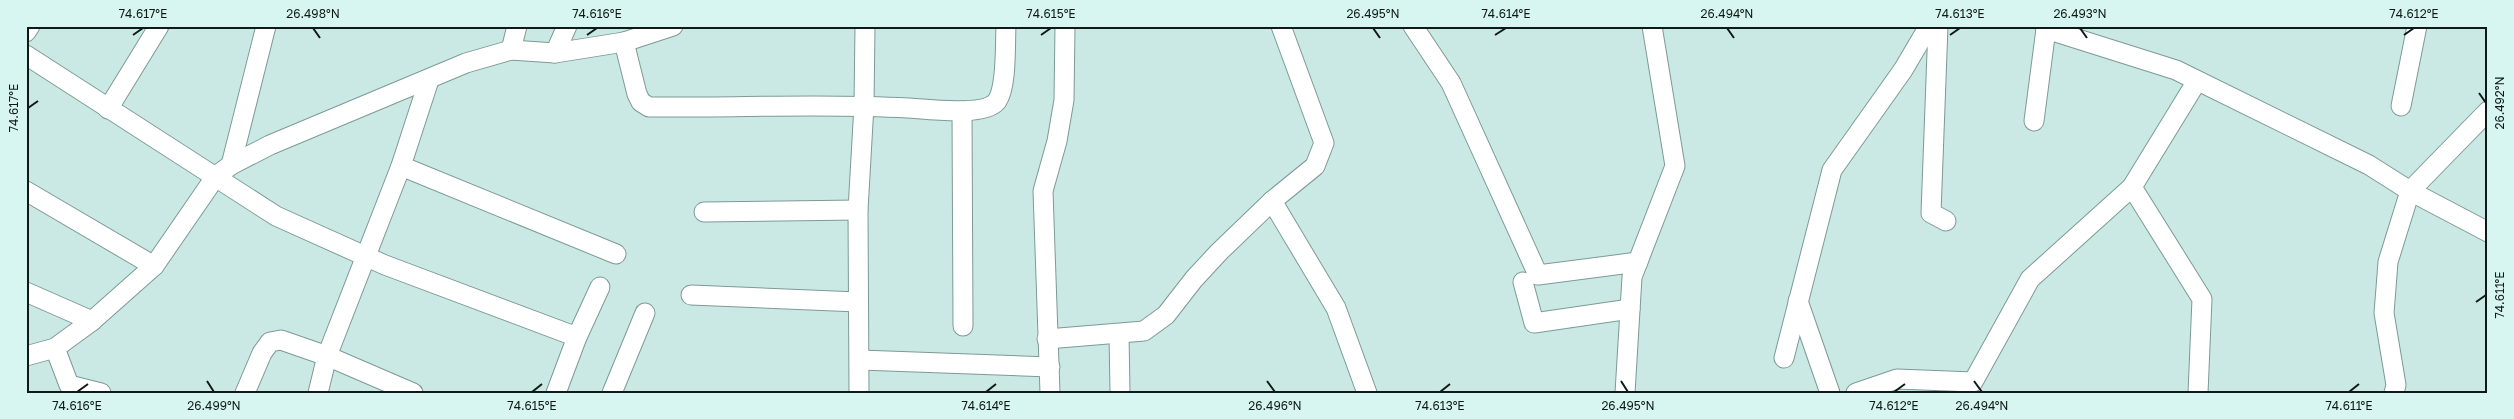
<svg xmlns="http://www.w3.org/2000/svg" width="2514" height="419" viewBox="0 0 2514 419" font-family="'Golos Text',sans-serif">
  <rect width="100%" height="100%" fill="#cae9e5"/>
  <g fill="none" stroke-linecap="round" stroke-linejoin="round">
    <g stroke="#7d9a96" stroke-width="21">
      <g id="minor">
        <path d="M1413 26 1451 83 1538 275 1638 262"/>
        <path d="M1938 26 1931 213 1946 221"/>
        <path d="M2045 26 2046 29 2176 70 2369 165 2410 191 2488 232"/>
        <path d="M26 32 30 26"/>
        <path d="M624 42 637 94 641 102 649 107C735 108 822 103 908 108 926 109 985 117 997 101 1007 87 1005 45 1006 26"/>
        <path d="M511 50 517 26"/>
        <path d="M555 53 567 26"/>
        <path d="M26 55 276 216 385 265 577 337"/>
        <path d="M2401 106 2417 26"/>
        <path d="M108 109 159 26"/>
        <path d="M962 111 963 326"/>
        <path d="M2034 121 2046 29"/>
        <path d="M231 165 266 26"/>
        <path d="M401 166 616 254"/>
        <path d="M2132 187 2202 299 2198 393"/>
        <path d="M26 191 154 266"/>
        <path d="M1272 201 1336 308 1367 393"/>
        <path d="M704 212 858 210"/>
        <path d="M1523 282 1534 323 1630 309"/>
        <path d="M26 292 92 321"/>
        <path d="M691 295 858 302"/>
        <path d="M1798 301 1830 393"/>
        <path d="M1119 334 1120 393"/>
        <path d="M1047 339 1144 331 1166 315 1194 279 1219 252 1272 201 1315 166 1324 143 1281 26"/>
        <path d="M55 348 69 385 101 393"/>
        <path d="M26 356 55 348 92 321 154 266 216 176 231 165 270 145 466 63 511 50 555 53 624 42 673 26"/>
        <path d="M1784 358 1832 170 1903 70 1929 26"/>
        <path d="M860 360 1050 367"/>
        <path d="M245 393 262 353 270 342 281 340 327 356 318 393"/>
        <path d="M413 393 327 356 401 166 429 80"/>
        <path d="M556 393 577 337 600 287"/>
        <path d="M612 393 645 313"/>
        <path d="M859 393 858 210 864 105 865 26"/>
        <path d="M1050 393 1043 191 1057 141 1064 100 1065 26"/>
        <path d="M1625 393 1632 277 1675 166 1652 26"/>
        <path d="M1856 393 1897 379 1973 382 2030 279 2132 187 2197 81"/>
        <path d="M2394 393 2396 385 2384 313 2386 288 2388 262 2410 191 2488 111"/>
      </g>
    </g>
    <use href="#minor" stroke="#fff" stroke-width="19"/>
  </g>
  <path fill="none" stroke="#0f1a18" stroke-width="2" d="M313 28 320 38M1373 28 1380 38M1727 28 1734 38M2080 28 2087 38M133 35 143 28M587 35 597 28M1041 35 1051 28M1495 35 1506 28M1950 35 1960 28M2404 35 2414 28M2479 93 2486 103M28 108 38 101M2476 302 2486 295M207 381 214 392M1267 381 1275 392M1621 381 1628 392M1974 381 1982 392M77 392 88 384M532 392 542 384M986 392 996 384M1440 392 1450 384M1894 392 1905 384M2349 392 2359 384"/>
  <rect width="2514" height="419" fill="none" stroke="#d7f6f2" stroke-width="55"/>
  <rect x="28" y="28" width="2458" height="364" fill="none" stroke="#0f1a18" stroke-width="2"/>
  <g font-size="12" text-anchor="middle" fill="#0f1a18">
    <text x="143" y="18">74.617°E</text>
    <text x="313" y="18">26.498°N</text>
    <text x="597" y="18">74.616°E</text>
    <text x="1051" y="18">74.615°E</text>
    <text x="1373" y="18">26.495°N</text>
    <text x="1506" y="18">74.614°E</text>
    <text x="1727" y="18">26.494°N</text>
    <text x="1960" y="18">74.613°E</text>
    <text x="2080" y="18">26.493°N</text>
    <text x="2414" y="18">74.612°E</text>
    <text transform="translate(2500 103) rotate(-90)" y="4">26.492°N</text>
    <text transform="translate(14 108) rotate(-90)" y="4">74.617°E</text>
    <text transform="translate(2500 295) rotate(-90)" y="4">74.611°E</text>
    <text x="77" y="410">74.616°E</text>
    <text x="214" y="410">26.499°N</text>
    <text x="532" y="410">74.615°E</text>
    <text x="986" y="410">74.614°E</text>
    <text x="1275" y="410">26.496°N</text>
    <text x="1440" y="410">74.613°E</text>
    <text x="1628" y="410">26.495°N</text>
    <text x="1894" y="410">74.612°E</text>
    <text x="1982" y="410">26.494°N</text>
    <text x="2349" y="410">74.611°E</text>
  </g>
</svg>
